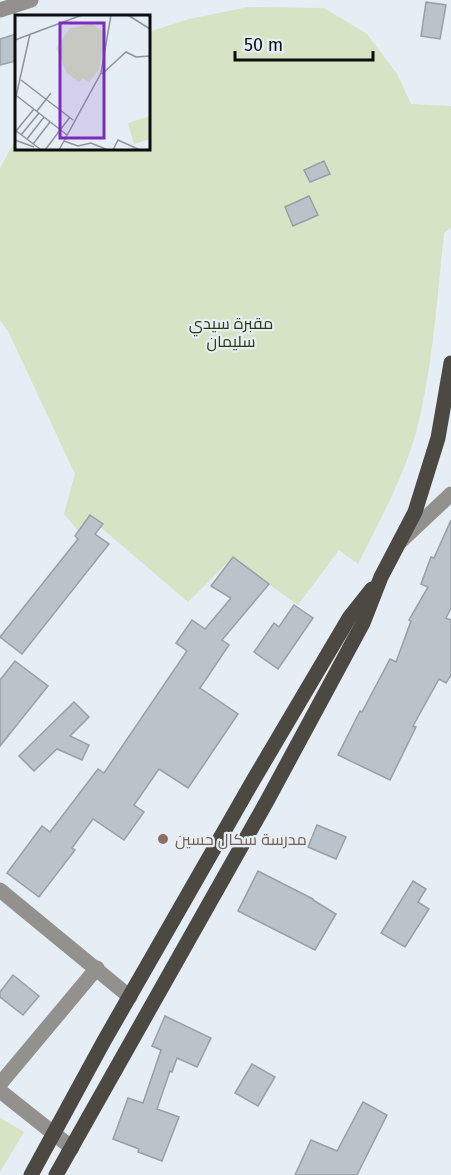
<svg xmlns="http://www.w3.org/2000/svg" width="451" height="1175" viewBox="0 0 451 1175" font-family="'Fira Sans',Cairo,sans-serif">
  <rect width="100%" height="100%" fill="#e5edf5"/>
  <g fill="#d6e3c4">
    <path d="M248 7 324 8 367 34 397 74 411 104 451 106V228L444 233C437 298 433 365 417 429 404 477 380 520 358 564L339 550 298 605 232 558 188 602 98 525 86 540 64 514 75 474 8 331 0 320V168L16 139V148H148L149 32 189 19Z"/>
    <path d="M0 1118 24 1132 0 1172Z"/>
  </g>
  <g fill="#bac2ca" stroke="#98a0a7" stroke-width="1.5">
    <path d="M426 2 446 5 440 39 421 36Z"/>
    <path d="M16 34V61L0 65V39Z"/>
    <path d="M324 161 330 174 310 182 304 170Z"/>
    <path d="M309 196 318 215 293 226 285 207Z"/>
    <path d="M90 515 103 524 95 534 109 544 22 654 0 637 78 539 75 536Z"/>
    <path d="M451 520V608L446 618 451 620V675L446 683 439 679 413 726 416 727 390 780 338 755 360 711 362 712 390 659 396 662 411 621 409 620 428 587 421 584 431 557 434 558Z"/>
    <path d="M233 557 269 584 222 640 229 645 200 688 238 714 188 788 159 769 134 805 144 812 124 840 93 819 72 848 75 850 39 897 7 873 42 826 50 832 98 769 104 773 187 651 176 643 192 620 205 629 231 598 211 586Z"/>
    <path d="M294 605 313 618 278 669 254 652 274 623 279 627Z"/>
    <path d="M15 661 48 686 0 746V680Z"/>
    <path d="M74 702 89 717 70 736 89 745 82 760 57 749 34 771 19 756Z"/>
    <path d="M317 825 346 837 336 859 308 847Z"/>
    <path d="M258 871 313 899V900L336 914 315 950 238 911Z"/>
    <path d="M413 881 426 889 418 902 429 909 405 947 381 933Z"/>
    <path d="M13 975 39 996 23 1015 0 997V992Z"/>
    <path d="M165 1016 211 1038 197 1067 177 1058 172 1072 170 1071 157 1109 179 1117 162 1161 138 1152 139 1149 113 1139 128 1098 143 1103 161 1050 152 1046Z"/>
    <path d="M252 1064 275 1077 258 1106 235 1093Z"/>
    <path d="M363 1102 387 1115 357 1175H295L311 1140 337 1151Z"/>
  </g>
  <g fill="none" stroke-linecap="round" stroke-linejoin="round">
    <g stroke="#93918d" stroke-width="15">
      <path d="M0 10 31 0"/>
      <path d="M401 541 451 494"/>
      <path d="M0 890 130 997"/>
      <path d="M0 1084 97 968"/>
      <path d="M0 1091 72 1148"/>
    </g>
    <g stroke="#4c4842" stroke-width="15">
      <path d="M31 1175 104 1041 254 779 349 618 372 589"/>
      <path d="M56 1175 267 801 363 623 381 577 415 512 438 438 451 363"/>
    </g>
  </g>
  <circle fill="#8d6e63" stroke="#e5edf5" stroke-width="2" cx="163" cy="839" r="6"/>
  <g text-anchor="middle" stroke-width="4.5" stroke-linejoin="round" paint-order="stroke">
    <g font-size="16" fill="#2a3a08" stroke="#e5edf5">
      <text x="231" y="329">مقبرة سيدي<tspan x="231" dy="18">سليمان</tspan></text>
    </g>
    <g font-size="16" fill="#785e54" stroke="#e5edf5" text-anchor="start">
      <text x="175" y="845">مدرسة سكال حسين</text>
    </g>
  </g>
  <g transform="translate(15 15)">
    <rect width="135" height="135" fill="#e5edf5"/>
    <path d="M77 9 91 18 84 55 74 67 68 63 64 67 52 58 41 33 55 13ZM135 101V124L119 129 113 108Z" fill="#d6e3c4"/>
    <path fill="none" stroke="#8e9499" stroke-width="1.5" d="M113 0 135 14M0 25 67 0M87 59 111 37 121 42 135 41M6 65 58 105M2 81 52 120M0 86 15 19M22 96 36 78M0 115 25 134M1 116 19 94M6 120 24 98M12 124 29 102M0 125 19 132M49 126 63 131 76 128 93 135M18 129 35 107M30 135 55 102M44 135 86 58 96 0M98 135 103 125 125 135"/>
    <path fill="#7b2cbf" fill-opacity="0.15" stroke="#7b2cbf" stroke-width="3" d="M45 8H89V123H45Z"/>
    <rect width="135" height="135" fill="none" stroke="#0b0e10" stroke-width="3"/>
  </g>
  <path d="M235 51v9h138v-9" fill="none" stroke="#0b0e10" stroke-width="3"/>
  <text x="244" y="51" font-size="18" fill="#0b0e10" stroke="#e5edf5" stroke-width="4.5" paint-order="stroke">50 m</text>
</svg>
